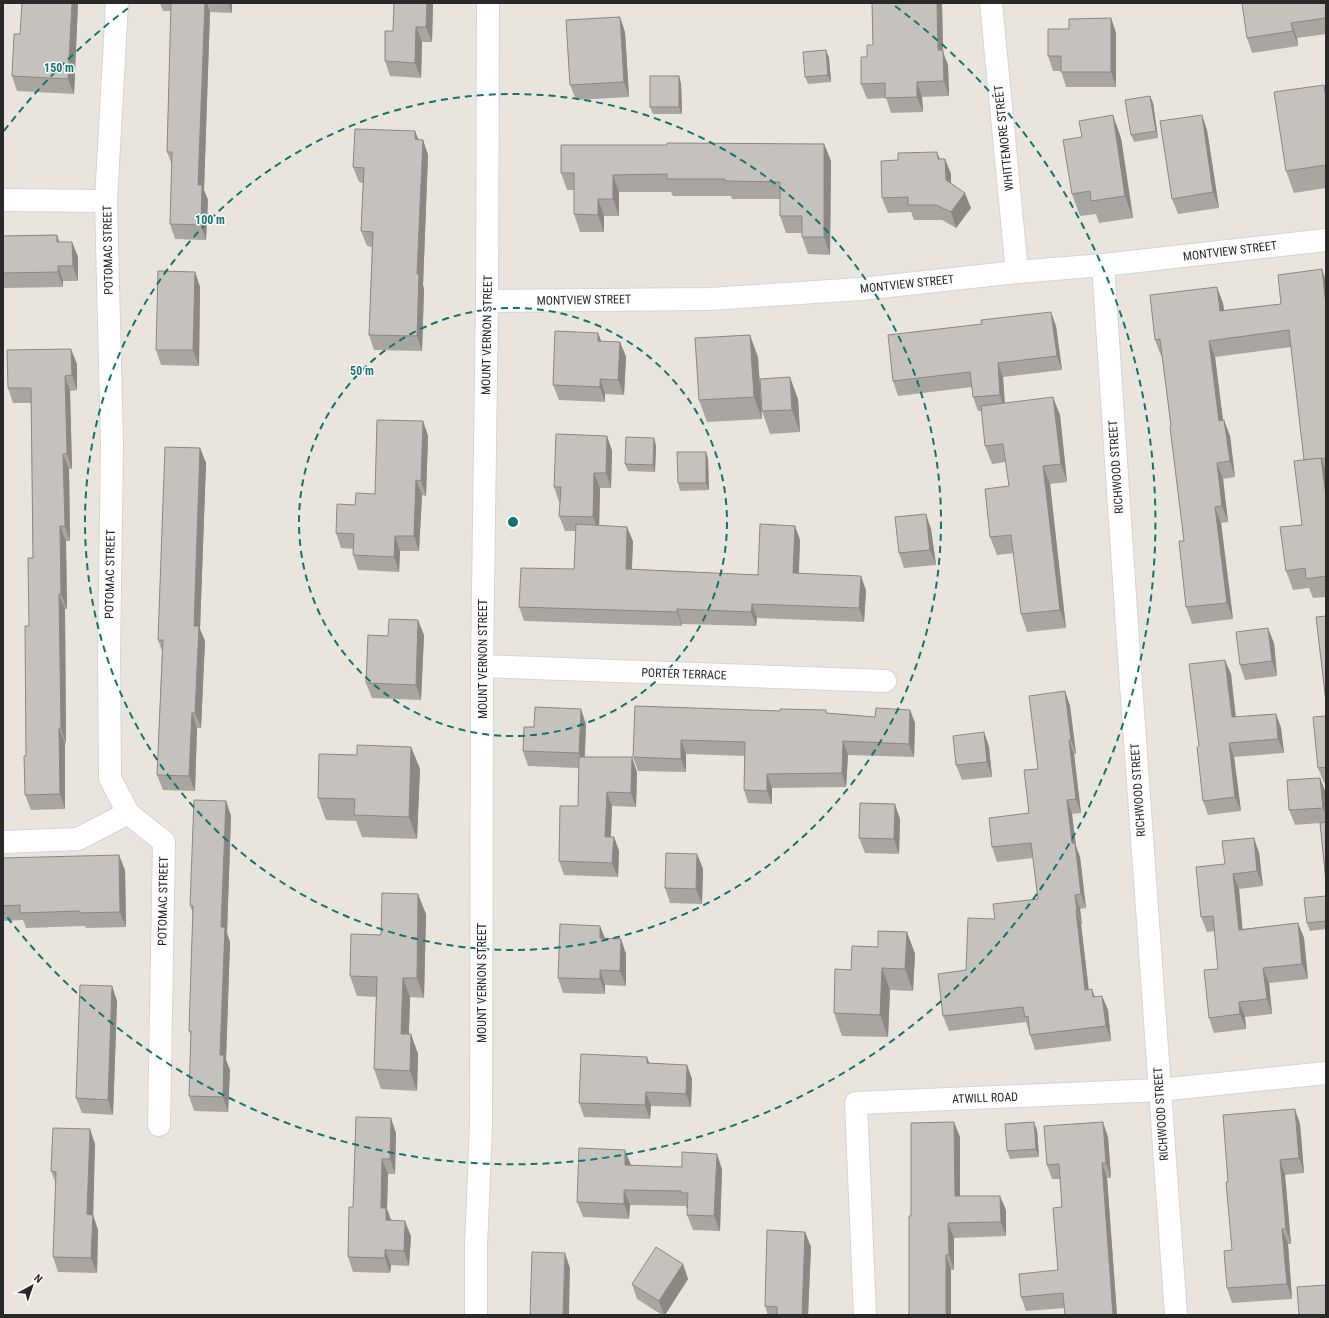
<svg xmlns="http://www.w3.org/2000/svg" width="1329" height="1318" viewBox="0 0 1329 1318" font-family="'Roboto Condensed',sans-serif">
  <rect width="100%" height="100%" fill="#eae5dc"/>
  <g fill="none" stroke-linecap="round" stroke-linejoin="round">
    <g stroke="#d2d4e0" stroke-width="24">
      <g id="minor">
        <path d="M117 3 106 201 112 445 109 656 110 778 128 813 164 842 159 1125"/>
        <path d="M991 3 1017 272"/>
        <path d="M3 200 106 201"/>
        <path d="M1103 265 1129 656 1176 1315"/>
        <path d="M487 301 710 299 861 289 1017 272 1103 265 1326 240"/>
        <path d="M482 666 885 681"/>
        <path d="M3 842 78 839 128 813"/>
        <path d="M476 1315V1247L481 1124 482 666 487 301 488 3"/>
        <path d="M865 1315 856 1103 1159 1090 1326 1073"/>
      </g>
    </g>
    <use href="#minor" stroke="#fff" stroke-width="22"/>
  </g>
  <g fill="#a9a6a2">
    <path d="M22 3H78L74 94 17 91 12 76 20 34Z"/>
    <path d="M160 3H232V13L210 12 204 190 208 200 206 240 175 239 170 224 172 165 167 152 171 11H163Z"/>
    <path d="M394 3H433L432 42H422L421 78 390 76 385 61 393 31Z"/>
    <path d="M872 3H942L943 52 948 65 949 96 922 97 923 112 891 113 886 98 867 99 861 84 867 57 873 45Z"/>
    <path d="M1326 3V34L1297 38 1298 46 1252 53 1247 38Z"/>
    <path d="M1111 18 1116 33V87H1066L1061 71H1053L1048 56 1069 29Z"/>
    <path d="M625 32 629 97 576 100 570 85Z"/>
    <path d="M826 50 829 58 831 82 808 84 805 77Z"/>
    <path d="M679 76 681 84 682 114H653L650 107Z"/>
    <path d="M1324 85 1326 91V188L1294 193 1286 171Z"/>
    <path d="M1150 96 1153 103 1158 138 1134 142 1131 135Z"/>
    <path d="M1207 130 1219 208 1178 214 1172 199Z"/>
    <path d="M415 131 418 139 423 140 428 155 423 285 424 289 422 351 374 350 369 335 372 247 367 246 361 231 363 183 359 182 353 167Z"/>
    <path d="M1121 138 1133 218 1099 223 1096 214 1080 216 1072 194Z"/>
    <path d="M824 144 831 161 830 255 808 254 802 237V233H786L780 216V199H732L731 196H673L671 192H619V216H604V232H580L574 214V190H567L561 173 667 145Z"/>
    <path d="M940 159H945L951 174V183L971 208 956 228 942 220H914L911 212 888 213 882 198Z"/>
    <path d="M3 235V236L57 235 59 242H72L78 257V281H63V287L3 288Z"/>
    <path d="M195 272 200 287 199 366 161 365 156 350Z"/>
    <path d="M1326 281V597L1313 598 1309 588 1293 590 1286 571 1302 525 1304 460 1291 347 1215 357 1223 420 1230 436 1235 477 1223 479 1228 522 1221 523 1233 619 1192 624 1186 607 1184 541 1171 426 1162 356H1161L1155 340 1223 303 1224 310 1281 304Z"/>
    <path d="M1056 326 1062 370 1003 377 1005 403 1060 415 1067 482 1050 484 1066 628 1027 632 1021 614 1014 553 997 555 990 537 1009 486 1006 462 992 464 985 446 982 411H978L973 397 972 387 898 396 893 381Z"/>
    <path d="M598 333 601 341 620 342 626 357 624 395 605 394V402L559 400 553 385Z"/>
    <path d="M758 357 762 419 707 422 699 400Z"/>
    <path d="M77 364V390L70 391 72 469H69L70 541H66L67 609H65L66 743H65V809L31 810 25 795 29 626 33 558 31 403H13L8 388Z"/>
    <path d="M798 399 800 432 770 434 762 411Z"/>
    <path d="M423 421 428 436 426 496 422 495 419 551H400L399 572 358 570 353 555V549L341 548 336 533 355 505 375 494Z"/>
    <path d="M607 436 612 451 611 488H600L599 525 633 541 632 569 758 575 795 526 800 540 799 574 866 590 864 622 757 618 756 626 682 624V626L524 621 519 607 574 569 576 531H565L559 516 560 502H559L554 487Z"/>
    <path d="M654 438 656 446 655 472 628 471 625 464Z"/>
    <path d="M200 448 206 463 200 629 205 641 201 728H197L195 791 163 790 157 775 162 651 158 640Z"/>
    <path d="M706 452 708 459 709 490 680 491 678 483Z"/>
    <path d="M931 529 936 565 904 568 899 553Z"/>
    <path d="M424 635 421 700 372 698 366 683 388 636Z"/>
    <path d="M1274 643 1277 676 1245 680 1240 665Z"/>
    <path d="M1231 674 1236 717 1276 714 1281 728 1284 753 1234 757 1241 811 1208 815 1203 801 1199 746Z"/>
    <path d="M1065 691 1070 706 1076 754H1074L1081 813 1072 814 1076 846 1080 857 1086 908 1080 909 1082 924H1081L1089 990 1095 997 1102 996 1108 1010 1111 1041 1035 1050 1026 1022 949 1031 943 1016 966 970 995 919 1038 899 1033 858 997 862 992 847 1029 813Z"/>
    <path d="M635 706 780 711 826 710 827 713 875 717 910 710 915 723 914 757 848 755 846 787 772 788V804L748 803 744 790 745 756 686 754V772L638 771 633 757Z"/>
    <path d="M1326 716V783H1324L1318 768Z"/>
    <path d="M586 724 585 757 637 772 636 807 612 806 611 837H614L619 851 618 877 564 875 559 861 578 806 579 768 528 766 523 751 534 727Z"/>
    <path d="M984 732 989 747 992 777 962 780 956 765Z"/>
    <path d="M411 747 420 769 417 839 362 837 356 821 326 820 318 798Z"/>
    <path d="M1320 778 1326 793V882L1320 823 1295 825 1289 810Z"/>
    <path d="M226 801 231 816 227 933 230 942 226 1060 230 1070 228 1112 194 1111 189 1096 191 1036 189 1031 193 914 190 905Z"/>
    <path d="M900 819 899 854 865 853 859 838Z"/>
    <path d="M1254 838 1259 853 1263 886 1239 889 1242 929 1298 923 1304 938 1308 979 1269 983 1272 1014 1245 1017 1246 1029 1214 1033 1209 1018 1218 969 1215 931 1207 932 1201 917 1225 864Z"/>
    <path d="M697 854 703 869 702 904 670 903 665 888Z"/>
    <path d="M3 858 125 870 126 927 86 928 85 926 26 928 23 920 3 921Z"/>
    <path d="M1326 896V929L1310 931 1307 923Z"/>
    <path d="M426 914 424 998 410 997 409 1034 418 1054 417 1091 381 1089 374 1069 377 997 357 996 350 976 381 935Z"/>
    <path d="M600 926 605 939H621L626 954V986L605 985V994L563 993 558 978Z"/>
    <path d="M907 932 915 954 913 991 890 990 888 1037 842 1036 834 1013 851 970 878 947Z"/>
    <path d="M112 986 117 1001 113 1115 82 1113 76 1098Z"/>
    <path d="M650 1063 687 1065 692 1079 691 1107 651 1106 650 1119 584 1117 579 1103Z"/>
    <path d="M1300 1124 1304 1173 1285 1175 1291 1244H1288L1292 1299 1232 1303 1227 1288 1232 1250 1228 1182Z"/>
    <path d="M1037 1130 1039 1157 1010 1159 1007 1151Z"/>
    <path d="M396 1133 395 1174H388L387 1209 391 1220 411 1236 409 1266 391 1265 390 1273 353 1272 348 1257 353 1207Z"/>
    <path d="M960 1137V1196L1006 1210V1236L954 1238V1270H951L911 1216Z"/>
    <path d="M1108 1137 1111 1178H1107L1117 1315H1065V1308L1026 1311 1021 1297 1058 1270 1062 1207 1060 1179H1052L1047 1165Z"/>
    <path d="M95 1144 93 1215 98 1230 97 1273 58 1272 53 1257 56 1184 51 1171Z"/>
    <path d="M631 1165V1166L722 1169 720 1231 693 1230 687 1215 688 1208H686V1206L630 1205 629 1219 583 1217 577 1202Z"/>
    <path d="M805 1232 811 1247 808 1315H768L765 1306Z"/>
    <path d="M683 1264 688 1279 665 1315H662L637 1299 632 1284Z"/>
  </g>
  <g fill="#8a8784">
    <path d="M72 3H78L74 94 68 79Z"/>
    <path d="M205 3H207L210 12 204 190 208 200 206 240 201 225 198 185Z"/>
    <path d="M228 3H232V13Z"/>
    <path d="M427 3H433L432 42 426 27Z"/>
    <path d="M937 3H942L943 52 948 65 949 96 944 81 938 50Z"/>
    <path d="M620 17 625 32 629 97 624 82Z"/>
    <path d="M1111 18 1116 33V87L1111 72Z"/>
    <path d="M1291 23 1297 38 1298 46 1293 31Z"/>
    <path d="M416 27 422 42 421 78 415 63Z"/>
    <path d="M826 50 829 58 831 82 828 75Z"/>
    <path d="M679 76 681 84 682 114 679 107Z"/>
    <path d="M917 82 922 97 923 112 917 97Z"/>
    <path d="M1150 96 1153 103 1158 138 1156 131Z"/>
    <path d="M1113 115 1121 138 1133 218 1125 196Z"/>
    <path d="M1202 115 1207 130 1219 208 1213 192Z"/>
    <path d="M415 131 421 146 415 139Z"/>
    <path d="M423 140 428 155 423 285 424 289 422 351 417 336V274Z"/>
    <path d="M824 144 831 161 830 255 824 237Z"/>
    <path d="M937 152 943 167 938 159Z"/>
    <path d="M945 159 951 174V195L946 180Z"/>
    <path d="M613 175 619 192V216L613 199Z"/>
    <path d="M965 193 971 208 956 228 951 212Z"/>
    <path d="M598 199 604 216V232L598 215Z"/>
    <path d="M57 235 62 250 57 242Z"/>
    <path d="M72 242 78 257V281L73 266Z"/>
    <path d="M58 266 63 281V287L58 272Z"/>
    <path d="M1322 269 1326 281V305Z"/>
    <path d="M195 272 200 287 199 366 193 350Z"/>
    <path d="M1217 287 1223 303 1226 327 1220 311Z"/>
    <path d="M1051 312 1056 326 1062 370 1057 356Z"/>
    <path d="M598 333 604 348 598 341Z"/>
    <path d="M750 335 758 357 762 419 754 397Z"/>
    <path d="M1209 341 1215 357 1225 437 1219 421Z"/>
    <path d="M620 342 626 357 624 395 618 380Z"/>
    <path d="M71 349 77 364V390L72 375Z"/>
    <path d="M998 363 1003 377 1005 409 1000 395Z"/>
    <path d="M65 376 70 391 72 469 67 454Z"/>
    <path d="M790 377 798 399 800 432 792 410Z"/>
    <path d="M600 379 605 394V402L600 387Z"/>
    <path d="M1053 397 1060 415 1067 482 1061 464Z"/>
    <path d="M1224 420 1230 436 1235 477 1230 461Z"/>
    <path d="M423 421 428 436 426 496 421 481Z"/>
    <path d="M607 436 612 451 611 488 606 473Z"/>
    <path d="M654 438 656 446 655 472 653 465Z"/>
    <path d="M200 448 206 463 200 629 205 641 201 728 195 713 194 626Z"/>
    <path d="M706 452 708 459 709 490 706 483Z"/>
    <path d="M63 454 69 469 70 541 65 526Z"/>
    <path d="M1321 458 1326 471V497Z"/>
    <path d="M1217 463 1223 479 1228 522 1222 506Z"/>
    <path d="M1043 466 1050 484 1066 628 1060 610Z"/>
    <path d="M594 473 600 488 599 532 593 517Z"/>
    <path d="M416 480 422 495 419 551 414 536Z"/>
    <path d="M1215 507 1221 523 1233 619 1227 603Z"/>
    <path d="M926 514 931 529 936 565 930 550Z"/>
    <path d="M60 526 66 541 67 609 61 594Z"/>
    <path d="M795 526 800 540 798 588 793 573Z"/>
    <path d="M627 527 633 541 631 583 626 569Z"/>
    <path d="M395 536 400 551 399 572 394 557Z"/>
    <path d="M861 576 866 590 864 622 859 608Z"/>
    <path d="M59 594 65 609 66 743 61 728Z"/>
    <path d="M752 604 757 618 756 626 751 612Z"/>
    <path d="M677 609 682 624V626L677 612Z"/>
    <path d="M418 620 424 635 421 700 416 685Z"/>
    <path d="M1268 628 1274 643 1277 676 1272 661Z"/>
    <path d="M1225 660 1231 674 1237 731 1232 717Z"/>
    <path d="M1065 691 1070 706 1076 754 1071 740Z"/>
    <path d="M581 709 586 724 584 768 579 753Z"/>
    <path d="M910 710 915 723 914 757 909 744Z"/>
    <path d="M192 713 197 728 195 791 189 776Z"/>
    <path d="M1276 714 1281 728 1284 753 1278 739Z"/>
    <path d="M59 728 65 743V809L60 794Z"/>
    <path d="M984 732 989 747 992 777 987 762Z"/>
    <path d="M681 740 686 754V772L681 759Z"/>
    <path d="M1069 740 1074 754 1081 813 1076 799Z"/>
    <path d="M843 741 848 755 846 787 842 773Z"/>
    <path d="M1229 743 1234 757 1241 811 1235 797Z"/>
    <path d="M411 747 420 769 417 839 409 817Z"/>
    <path d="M632 757 637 772 636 807 631 793Z"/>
    <path d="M767 774 772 788V804L767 791Z"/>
    <path d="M1320 778 1326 793V817L1323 808Z"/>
    <path d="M607 792 612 806 610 851 605 837Z"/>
    <path d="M1067 800 1072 814 1076 846 1080 857 1086 908 1081 894 1072 843Z"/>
    <path d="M226 801 231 816 227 933 230 942 226 1060 230 1070 228 1112 223 1097 220 1055 221 927Z"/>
    <path d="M895 804 900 819 899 854 894 839Z"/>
    <path d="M614 837 619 851 618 877 612 863Z"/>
    <path d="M1254 838 1259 853 1263 886 1257 871Z"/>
    <path d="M697 854 703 869 702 904 696 889Z"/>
    <path d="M119 855 125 870 126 927 120 912Z"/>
    <path d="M1233 874 1239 889 1244 945 1239 930Z"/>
    <path d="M418 894 426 914 424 998 417 978Z"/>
    <path d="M1075 895 1080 909 1082 924 1077 910Z"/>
    <path d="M1076 910 1081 924 1090 1004 1085 990Z"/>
    <path d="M1298 923 1304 938 1308 979 1302 964Z"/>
    <path d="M600 926 606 941 600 938Z"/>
    <path d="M907 932 915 954 913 991 905 969Z"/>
    <path d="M621 939 626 954V986L620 971Z"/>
    <path d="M882 968 890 990 888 1037 880 1015Z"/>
    <path d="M1263 968 1269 983 1272 1014 1267 999Z"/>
    <path d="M600 970 605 985V994L600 979Z"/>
    <path d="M403 978 410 997 408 1053 401 1034Z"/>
    <path d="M112 986 117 1001 113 1115 108 1100Z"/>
    <path d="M1092 989 1097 1003 1093 997Z"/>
    <path d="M1102 996 1108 1010 1111 1041 1106 1026Z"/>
    <path d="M1239 1002 1245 1017 1246 1029 1240 1014Z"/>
    <path d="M411 1034 418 1054 417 1091 410 1071Z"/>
    <path d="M647 1057 652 1070 647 1063Z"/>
    <path d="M687 1065 692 1079 691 1107 686 1094Z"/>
    <path d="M646 1092 651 1106 650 1119 645 1105Z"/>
    <path d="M1295 1109 1300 1124 1304 1173 1299 1158Z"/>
    <path d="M391 1118 396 1133 395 1174 390 1159Z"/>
    <path d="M954 1122 960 1137V1211L955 1196Z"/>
    <path d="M1034 1122 1037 1130 1039 1157 1036 1149Z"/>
    <path d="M1103 1122 1108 1137 1111 1178 1106 1163Z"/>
    <path d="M90 1129 95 1144 93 1220V1215L98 1230 97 1273 91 1258 87 1214Z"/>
    <path d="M625 1150 631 1165 630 1180 625 1165Z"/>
    <path d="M717 1154 722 1169 720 1231 714 1216Z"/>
    <path d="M382 1159 388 1174 387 1209 392 1223V1235L381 1208Z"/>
    <path d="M1280 1160 1285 1175 1291 1244 1286 1229Z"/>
    <path d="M1102 1163 1107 1178 1117 1315H1113Z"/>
    <path d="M624 1190 630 1205 629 1219 624 1204Z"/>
    <path d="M1000 1196 1006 1210V1236L1001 1222Z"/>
    <path d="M405 1221 411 1236 409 1266 404 1251Z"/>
    <path d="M948 1223 954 1238V1270L949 1255Z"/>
    <path d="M1282 1229 1288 1244 1292 1299 1287 1284Z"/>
    <path d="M805 1232 811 1247 808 1315H802Z"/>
    <path d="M385 1250 391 1265 390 1273 385 1258Z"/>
    <path d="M565 1253 570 1268 569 1315H563Z"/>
    <path d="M946 1255 951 1270V1315H946Z"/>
    <path d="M683 1264 688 1279 665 1315H664L659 1301Z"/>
  </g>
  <g fill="#c5c1bc" stroke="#8a8784">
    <path d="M22 3H72L68 79 12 76 14 34H20Z"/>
    <path d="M171 3H205L198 185H202L201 225 170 224 172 152H167Z"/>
    <path d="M394 3H427L426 27H416L415 63 385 61V31H393Z"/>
    <path d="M872 3H937L938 50H943L944 81 917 82V97L885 98V83L861 84V57H867V45H873Z"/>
    <path d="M1242 3H1326V18L1291 23 1293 31 1247 38Z"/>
    <path d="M620 17 624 82 570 85 566 20Z"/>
    <path d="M1111 18V72H1061V56H1048V29H1069V19Z"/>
    <path d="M826 50 828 75 805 77 803 52Z"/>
    <rect x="650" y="76" width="29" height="31"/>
    <path d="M1324 85 1326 98V165L1286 171 1274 92Z"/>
    <path d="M1150 96 1156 131 1131 135 1125 100Z"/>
    <path d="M1113 115 1125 196 1091 201 1090 191 1072 194 1063 140 1082 137 1079 121Z"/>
    <path d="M1202 115 1213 192 1172 199 1160 121Z"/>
    <path d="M355 129 415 131V139L423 140 417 274H419L417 336 369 335 373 232 361 231 364 168 353 167Z"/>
    <path d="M667 143 824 144V237H802V216H780V182L725 181V179H667V174L613 175V199H598V215L574 214V173H561V145H667Z"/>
    <path d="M937 152 938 159H945L946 180 965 193 951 212 936 205H908V197L882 198 881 161 898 160V153Z"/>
    <path d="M57 235V242H72L73 266H58V272L3 273V236Z"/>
    <path d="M1322 269 1326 305V458L1304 460 1289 330 1209 341 1219 421 1224 420 1230 461 1217 463 1222 506 1215 507 1227 603 1186 607 1179 541H1184L1170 427 1171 426 1160 339 1155 340 1150 295 1217 287 1220 311 1281 304 1278 275Z"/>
    <path d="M158 271 195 272 193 350H156Z"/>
    <path d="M1051 312 1057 356 998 363 1000 395 973 397 970 372 893 381 888 335 982 324 981 320Z"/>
    <path d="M555 331 598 333V341L620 342 618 380 600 379V387L553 385Z"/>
    <path d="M750 335 754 397 699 400 695 338Z"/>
    <path d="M71 349 72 375 65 376 67 454H63L65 526H60L61 594H59L61 728H59L60 794 25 795 24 756H26L25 626H29L28 558H33L31 388H8L7 350Z"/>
    <path d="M790 377 792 410 762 411 760 379Z"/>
    <path d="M1053 397 1061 464 1043 466 1060 610 1021 614 1011 535 990 537 985 489 1009 486 1003 444 985 446 981 406Z"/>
    <path d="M377 420 423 421 421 481 416 480 414 536H395L394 557 353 555 354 534 336 533 337 504 355 505 356 493 375 494Z"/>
    <path d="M556 434 607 436 606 473H594L593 517 559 516 561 487H554Z"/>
    <path d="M626 437 654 438 653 465 625 464Z"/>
    <path d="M165 447 200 448 194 626H199L195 713H192L189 776 157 775 163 640H158Z"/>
    <path d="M677 452H706V483H678Z"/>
    <path d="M1321 458 1326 497V576L1306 579 1305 568 1286 571 1280 527 1302 525 1294 461Z"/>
    <path d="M926 514 930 550 899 553 895 517Z"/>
    <path d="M576 524 627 527 626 569 758 575 760 524 795 526 793 573 861 576 859 608 752 604 751 612 677 609V612L519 607 521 568 574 569Z"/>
    <path d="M1326 616V702L1316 617Z"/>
    <path d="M389 619 418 620 416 685 366 683 368 635 388 636Z"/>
    <path d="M1268 628 1272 661 1240 665 1236 632Z"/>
    <path d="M1225 660 1232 717 1276 714 1278 739 1229 743 1235 797 1203 801 1197 747 1199 746 1189 664Z"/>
    <path d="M1065 691 1071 740H1069L1076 799 1067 800 1072 843H1075L1081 894 1075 895 1077 910H1076L1085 990 1092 989 1093 997 1102 996 1106 1026 1030 1035 1028 1016 1025 1017 1023 1007 943 1016 938 974 966 970 968 918 995 919 993 904 1038 899 1031 843 992 847 989 818 1029 813 1024 770 1038 769 1029 696Z"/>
    <path d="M635 706 780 711V709L826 710V713L875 717 876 708 910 710 909 744 843 741 842 773 767 774V791L744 790 745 742 681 740V759L633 757Z"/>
    <path d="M535 707 581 709 579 753 523 751 524 727H534Z"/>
    <path d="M1326 716V767L1318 768 1313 717Z"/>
    <path d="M984 732 987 762 956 765 953 736Z"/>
    <path d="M357 745 411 747 409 817 354 815 355 799 318 798 319 754 357 755Z"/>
    <path d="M579 757H632L631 793 607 792 605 837H614L612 863 559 861 560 806H578Z"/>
    <path d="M1320 778 1323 808 1289 810 1287 780Z"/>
    <path d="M194 800 226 801 221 927H225L220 1055H224L223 1097 189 1096 191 1031H189L193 906 190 905Z"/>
    <path d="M860 803 895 804 894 839 859 838Z"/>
    <path d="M1326 822V882L1320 823Z"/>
    <path d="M1254 838 1257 871 1233 874 1239 930 1298 923 1302 964 1263 968 1267 999 1239 1002 1240 1014 1209 1018 1204 970 1218 969 1213 916 1201 917 1196 867 1225 864 1222 841Z"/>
    <path d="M666 853 697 854 696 889 665 888Z"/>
    <path d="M119 855 120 912 80 913V911L20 913V905L3 906V858Z"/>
    <path d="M382 893 418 894 417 978H403L401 1034H411L410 1071 374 1069 377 977 350 976 351 934 381 935Z"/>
    <path d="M1326 896V921L1307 923 1304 898Z"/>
    <path d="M560 924 600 926V938L621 939 620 971 600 970V979L558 978Z"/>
    <path d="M878 931 907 932 905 969 882 968 880 1015 834 1013 835 969 851 970 852 946 878 947Z"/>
    <path d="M80 985 112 986 108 1100 76 1098Z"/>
    <path d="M581 1054 647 1057V1063L687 1065 686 1094 646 1092 645 1105 579 1103Z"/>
    <path d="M1295 1109 1299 1158 1280 1160 1286 1229H1282L1287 1284 1227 1288 1224 1251 1232 1250 1226 1182H1228L1223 1115Z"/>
    <path d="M356 1117 391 1118 390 1159H382L381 1208H386V1220L405 1221 404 1251 385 1250V1258L348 1257 349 1207H353Z"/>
    <path d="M954 1122 955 1196H1000L1001 1222 948 1223 949 1255H946V1315H909V1216H911V1123Z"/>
    <path d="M1034 1122 1036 1149 1007 1151 1005 1124Z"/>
    <path d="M1103 1122 1106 1163H1102L1113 1315H1065L1063 1293 1021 1297 1019 1274 1058 1270 1053 1208 1062 1207 1059 1164 1047 1165 1044 1126Z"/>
    <path d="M53 1128 90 1129 87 1214 93 1215 91 1258 53 1257 56 1172 51 1171Z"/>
    <path d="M579 1148 625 1150V1165L682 1167V1152L717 1154 714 1216 687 1215 688 1193H681V1191L624 1190V1204L577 1202Z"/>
    <path d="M767 1230 805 1232 802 1315H777V1307L765 1306Z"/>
    <path d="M656 1247 683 1264 659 1301 632 1284Z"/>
    <path d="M532 1252 565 1253 563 1315H530Z"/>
    <path d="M1326 1285V1315H1299L1297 1287Z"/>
  </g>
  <g fill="none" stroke="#0f766e" stroke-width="2" stroke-dasharray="7 5">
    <circle cx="513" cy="522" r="214"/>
    <circle cx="513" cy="522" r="428"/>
    <path d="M4 131A642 642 0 0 1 131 6M895 6A642 642 0 1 1 4 913"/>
  </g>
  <g text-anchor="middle" stroke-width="3" stroke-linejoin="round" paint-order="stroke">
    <g font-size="12" fill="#292929" stroke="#fff">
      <text transform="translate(1004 138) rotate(-96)" y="4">WHITTEMORE STREET</text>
      <text transform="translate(108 250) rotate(-91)" y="4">POTOMAC STREET</text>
      <text transform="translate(1230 251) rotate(-7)" y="4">MONTVIEW STREET</text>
      <text transform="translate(907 284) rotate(-6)" y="4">MONTVIEW STREET</text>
      <text transform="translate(584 300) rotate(-1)" y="4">MONTVIEW STREET</text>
      <text transform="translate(487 335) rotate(-89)" y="4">MOUNT VERNON STREET</text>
      <text transform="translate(1116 467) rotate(-94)" y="4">RICHWOOD STREET</text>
      <text transform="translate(110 574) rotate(-89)" y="4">POTOMAC STREET</text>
      <text transform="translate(483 659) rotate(-90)" y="4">MOUNT VERNON STREET</text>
      <text transform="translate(684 674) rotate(2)" y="4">PORTER TERRACE</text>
      <text transform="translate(1138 790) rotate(-94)" y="4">RICHWOOD STREET</text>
      <text transform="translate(163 901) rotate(-89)" y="4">POTOMAC STREET</text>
      <text transform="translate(482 983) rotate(-90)" y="4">MOUNT VERNON STREET</text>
      <text transform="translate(985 1098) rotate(-2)" y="4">ATWILL ROAD</text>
      <text transform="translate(1161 1114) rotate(-94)" y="4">RICHWOOD STREET</text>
    </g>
  </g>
  <circle cx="513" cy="522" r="6" fill="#0f766e" stroke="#fff" stroke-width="2"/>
  <g font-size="12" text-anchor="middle" font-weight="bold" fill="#0f766e" stroke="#fff" stroke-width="3" stroke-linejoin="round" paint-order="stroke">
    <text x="59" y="72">150 m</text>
    <text x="210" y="224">100 m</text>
    <text x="362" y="375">50 m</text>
  </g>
  <rect width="1329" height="1318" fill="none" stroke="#292929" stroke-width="8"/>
  <g transform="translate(32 1286) rotate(40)" stroke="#ffffff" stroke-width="3" paint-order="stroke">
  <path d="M0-3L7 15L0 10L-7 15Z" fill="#292929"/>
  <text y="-6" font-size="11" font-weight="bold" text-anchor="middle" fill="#292929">N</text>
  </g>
</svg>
